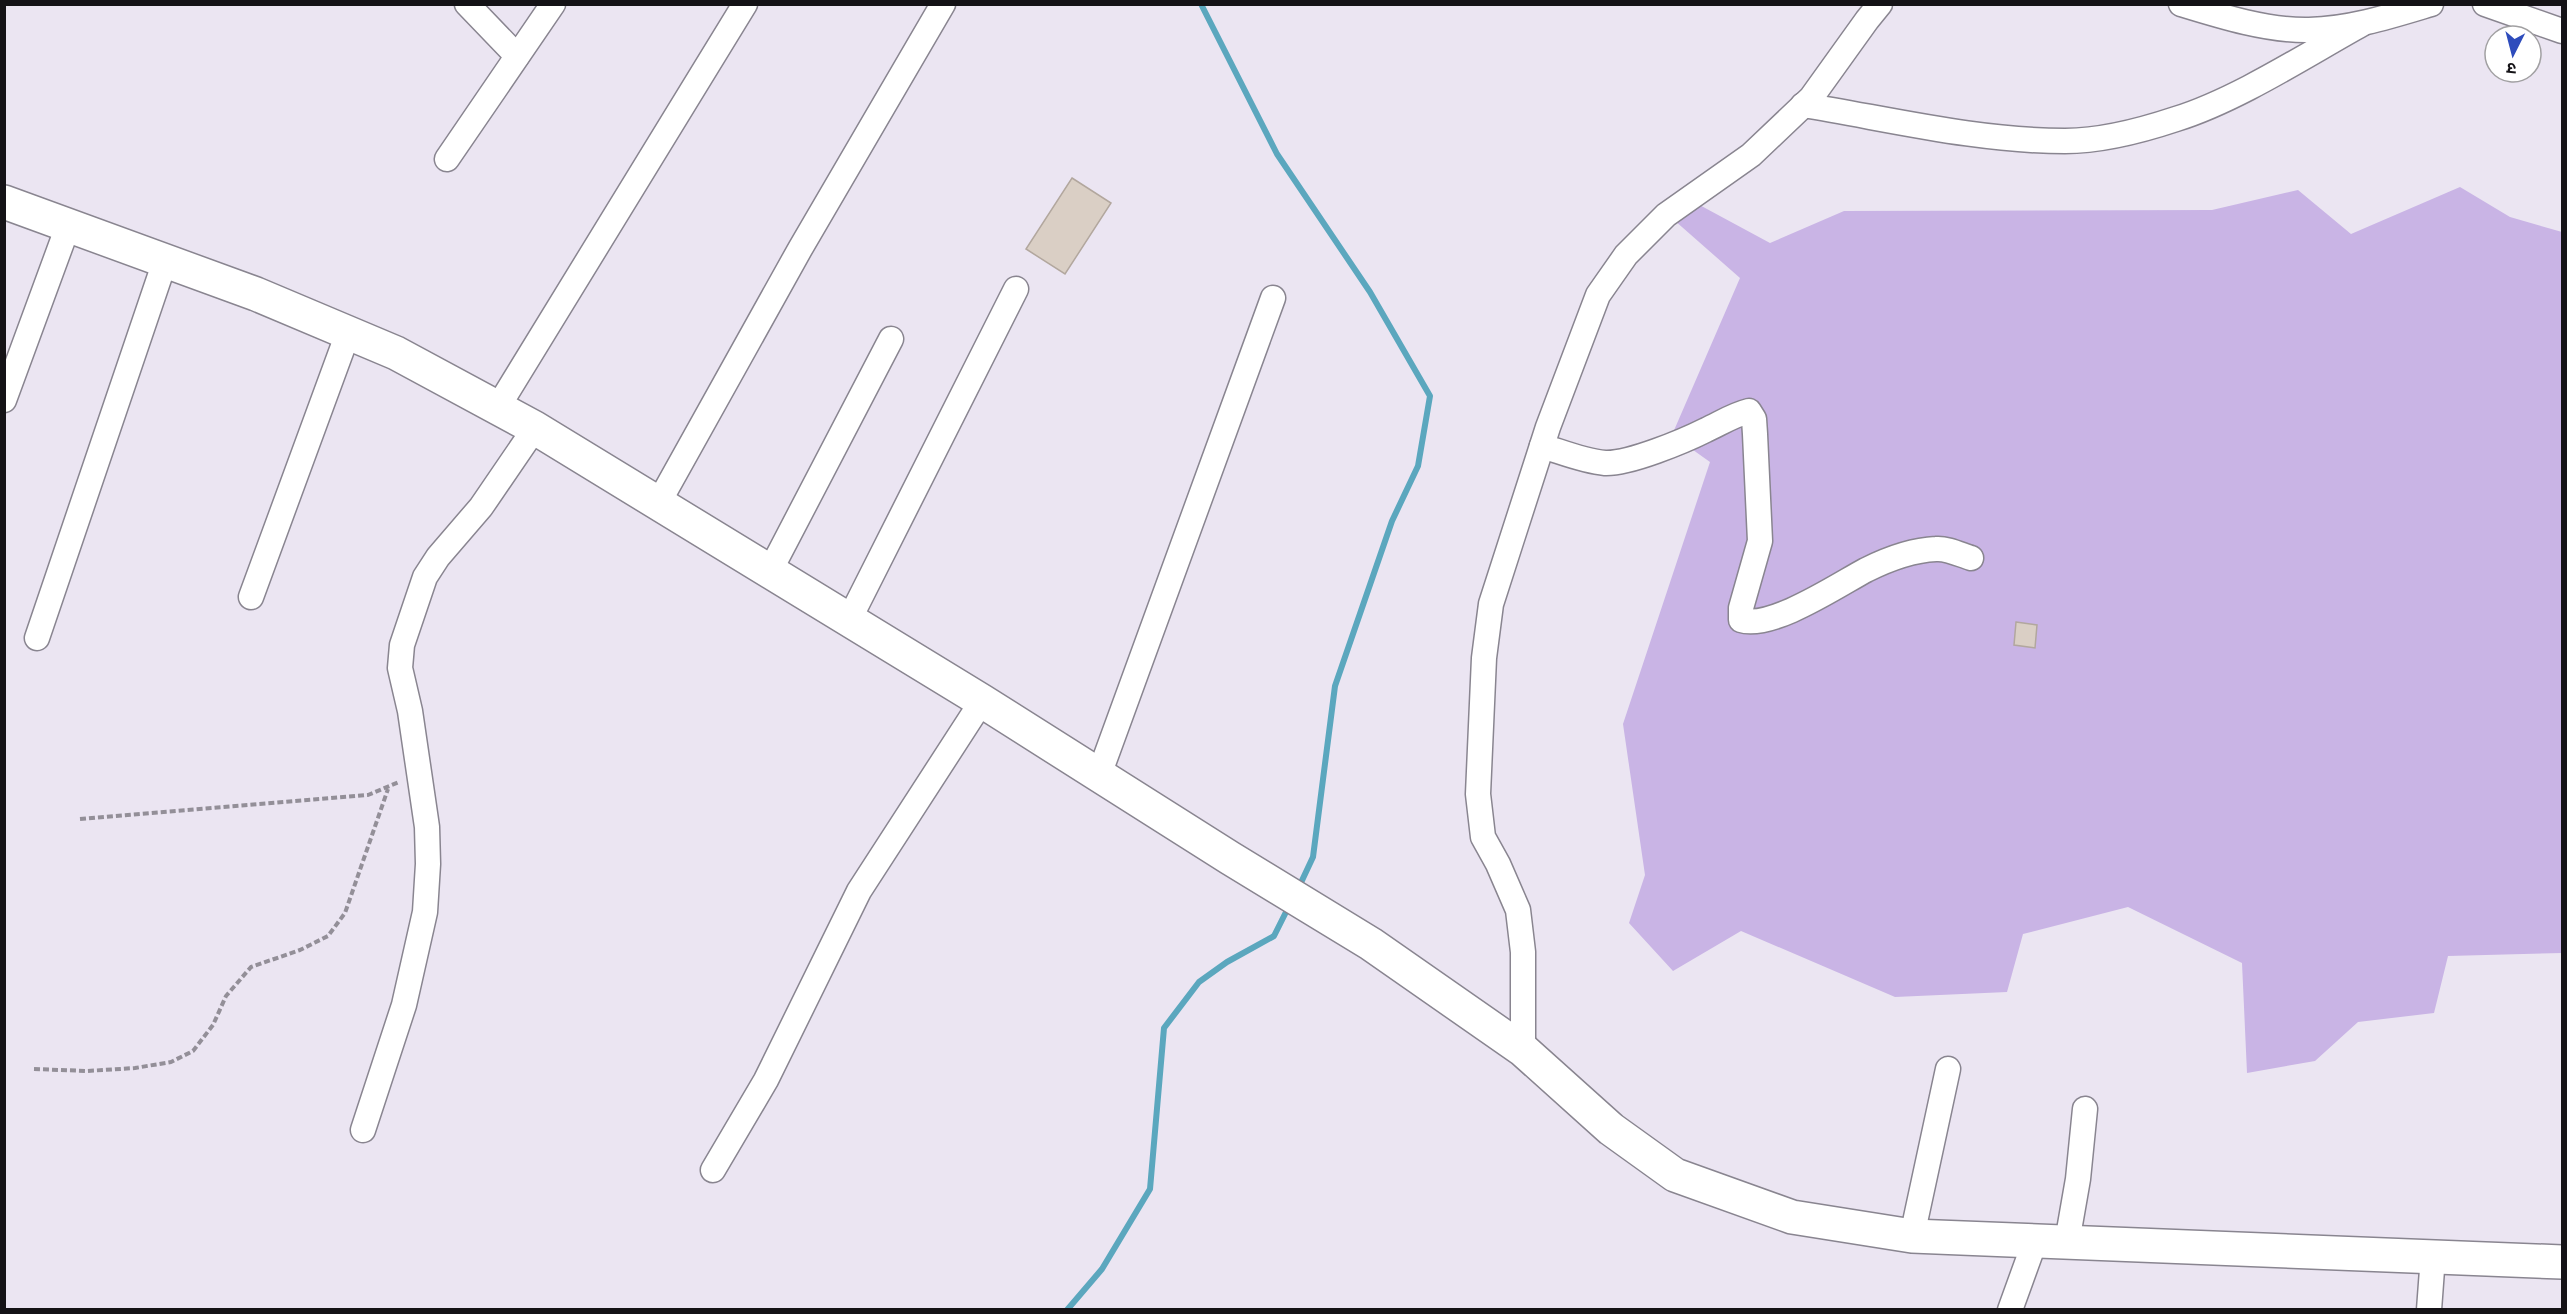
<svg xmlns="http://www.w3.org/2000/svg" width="2567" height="1314" viewBox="0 0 2567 1314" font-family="'Space Grotesk','Noto Sans Devanagari',sans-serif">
  <rect width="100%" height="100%" fill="#ebe5f2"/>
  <path fill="#c9b4e5" d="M2460 187 2510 217 2562 232V953L2448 956 2434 1013 2358 1022 2315 1061 2247 1073 2242 963 2128 907 2023 934 2007 992 1895 997 1741 931 1673 971 1629 923 1645 875 1623 724 1710 462 1672 435 1740 278 1674 220 1694 202 1770 243 1844 211 2212 210 2298 190 2351 234Z"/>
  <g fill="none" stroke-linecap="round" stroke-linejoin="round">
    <g stroke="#5ba7be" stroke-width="6">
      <path d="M1201 4 1277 154 1370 292 1430 396 1418 466 1392 521 1335 686 1313 857 1298 889"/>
      <path d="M1067 1310 1102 1269 1150 1189 1164 1028 1199 982 1227 962 1274 936 1289 906"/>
    </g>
  </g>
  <g fill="#dacfc5" stroke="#b2a79e" stroke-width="1.5">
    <path d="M1072 178 1111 203 1065 274 1026 249Z"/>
    <path d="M2016 622 2037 625 2035 648 2014 645Z"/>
  </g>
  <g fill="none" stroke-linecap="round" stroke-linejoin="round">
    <g stroke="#898590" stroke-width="27">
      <g id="minor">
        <path d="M467 4 517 56"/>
        <path d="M2181 4C2220 16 2268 31 2309 30 2351 29 2391 16 2431 4"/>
        <path d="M2485 4 2562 31"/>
        <path d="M1803 105C1889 119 1977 141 2065 141 2099 141 2143 130 2176 119 2237 100 2306 55 2362 24"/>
        <path d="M447 159 553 4"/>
        <path d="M4 400 68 226"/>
        <path d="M498 407 745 4"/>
        <path d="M1542 446C1562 452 1583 461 1605 463 1629 464 1684 441 1706 430 1721 423 1733 415 1749 411L1754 419 1755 434 1760 541 1741 608V620C1771 630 1838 585 1866 570 1888 559 1912 550 1936 549 1947 548 1961 555 1971 558"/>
        <path d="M659 502 800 249 943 4"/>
        <path d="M770 571 891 339"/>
        <path d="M251 597 348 333"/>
        <path d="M849 620 1016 289"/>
        <path d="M37 638 165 261"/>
        <path d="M1099 775 1273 298"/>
        <path d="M1523 1050V952L1518 910 1498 864 1483 837 1478 794 1484 658 1491 604 1548 427 1598 295 1626 255 1666 215 1751 155 1811 98 1867 20 1880 4"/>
        <path d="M363 1130 404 1005 425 912 428 864 427 827 410 711 400 668 402 645 425 577 438 557 481 507 535 428"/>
        <path d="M713 1170 766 1080 859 891 982 701"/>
        <path d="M1912 1236 1948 1069"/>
        <path d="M2067 1242 2078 1179 2085 1109"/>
        <path d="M2010 1310 2035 1241"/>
        <path d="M2429 1310 2433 1256"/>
      </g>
    </g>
    <g stroke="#898590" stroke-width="36">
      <path id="highway" d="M4 202 256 294 396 353 535 428 982 701 1230 858 1371 944 1523 1050 1611 1129 1675 1175 1792 1217 1912 1236 2562 1262"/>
    </g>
    <g stroke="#938f98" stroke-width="4" stroke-dasharray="6 3" stroke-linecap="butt">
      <path d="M80 819 368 795 399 782"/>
      <path d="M34 1069 87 1071 135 1068 171 1062 193 1051 213 1025 226 996 251 967 300 950 328 936 345 913 388 789"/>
    </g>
    <use href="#minor" stroke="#fff" stroke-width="24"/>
    <use href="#highway" stroke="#fff" stroke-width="33"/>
  </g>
  <rect width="2567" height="1314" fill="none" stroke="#141216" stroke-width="12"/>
  <g transform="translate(2513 54) rotate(186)"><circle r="28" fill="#ffffff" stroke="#a1a0a2" stroke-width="1.5"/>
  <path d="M0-4.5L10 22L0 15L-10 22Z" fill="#2e4cbc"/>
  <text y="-9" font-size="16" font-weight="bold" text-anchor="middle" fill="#141216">उ</text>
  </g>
</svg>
